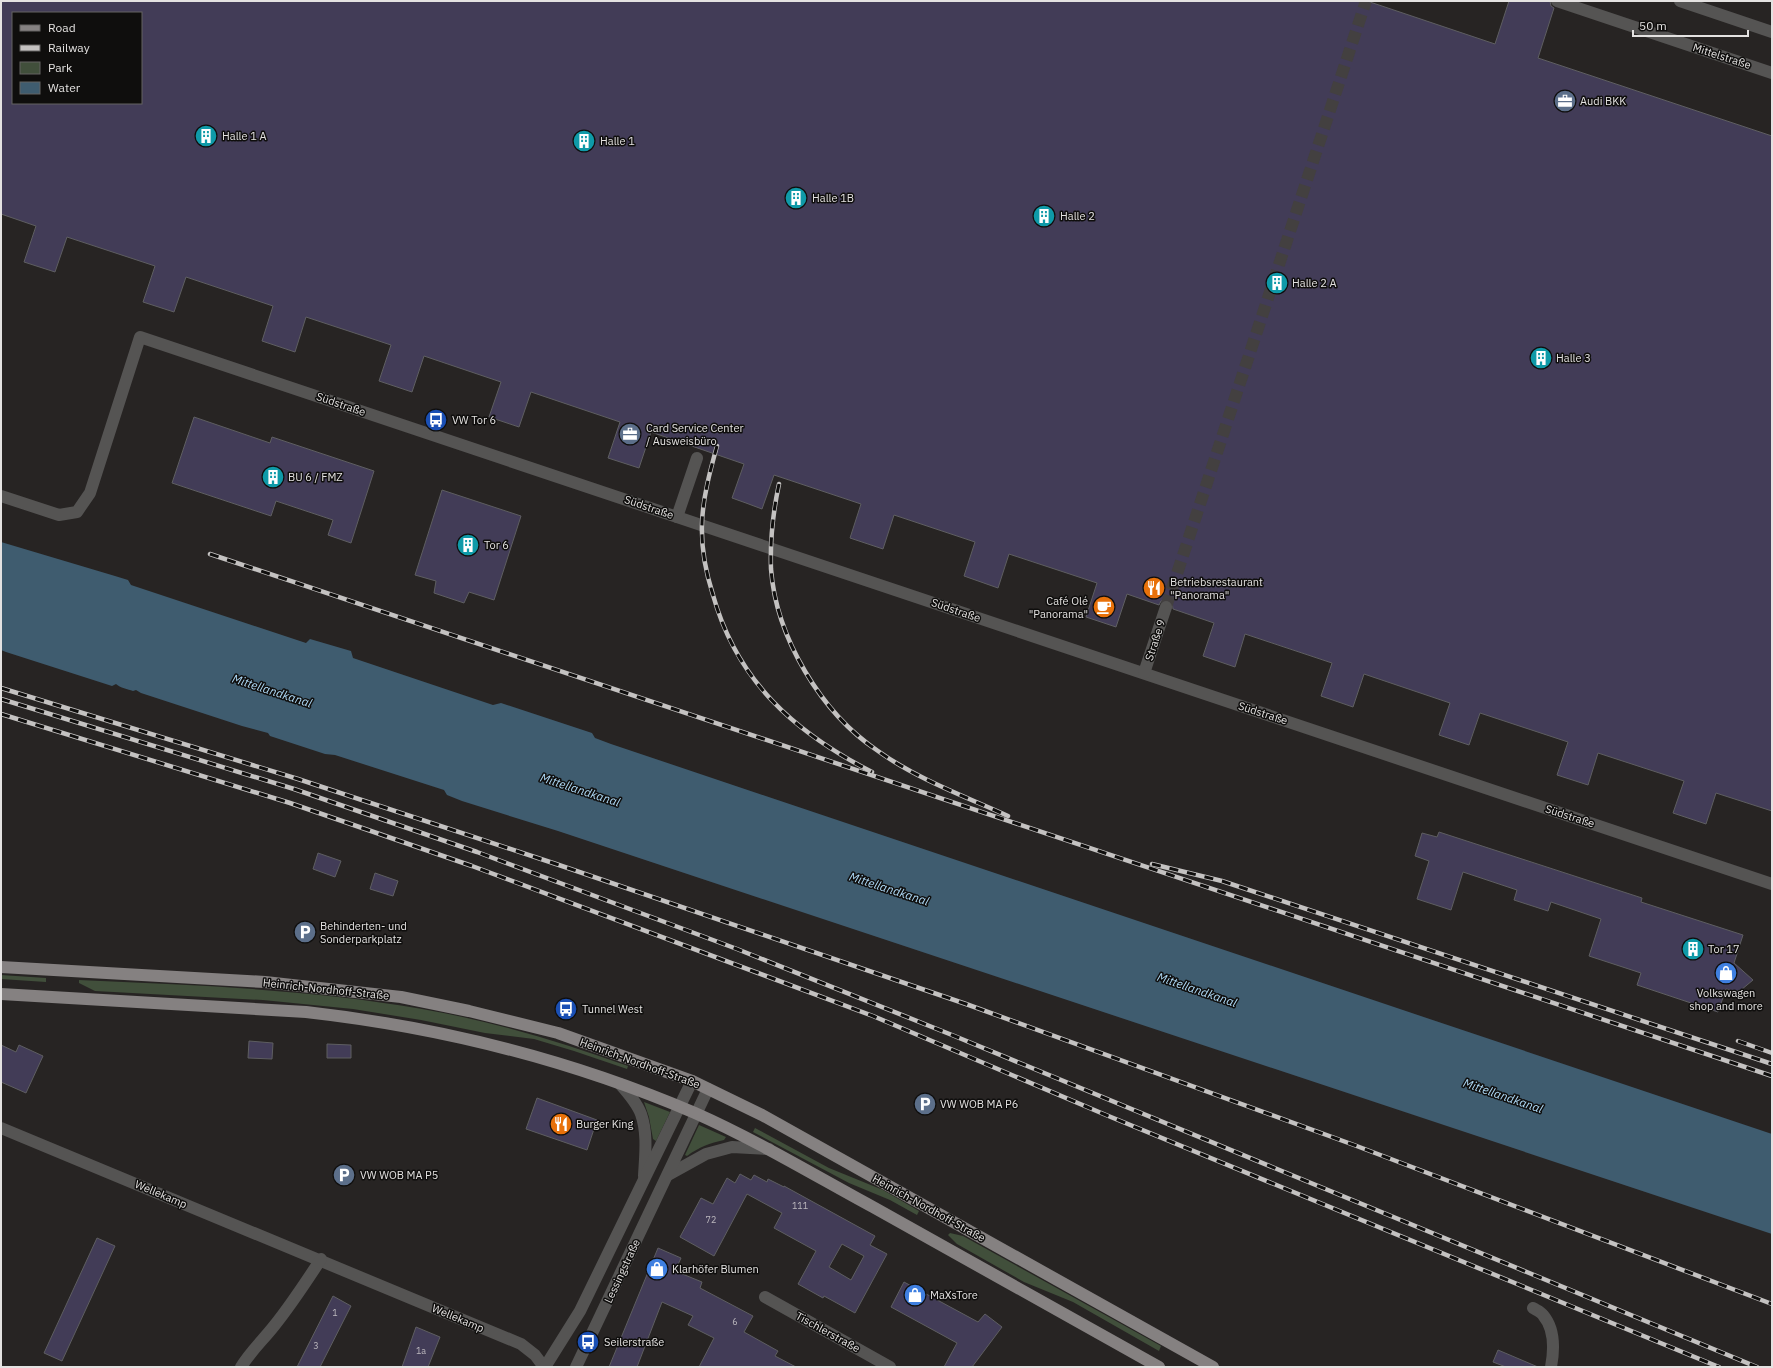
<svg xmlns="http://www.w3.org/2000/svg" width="1773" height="1368" viewBox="0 0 1773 1368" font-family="'IBM Plex Sans',sans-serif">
  <rect width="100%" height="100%" fill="#272423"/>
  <g fill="#414f3b">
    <path d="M1 975 46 978V982L1 979Z"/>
    <path d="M79 980C193 985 308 989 422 1009 492 1021 561 1042 628 1066L627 1069 574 1051 534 1039 485 1033 421 1020 353 1009 263 1000 95 991 79 983Z"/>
    <path d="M644 1102 670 1112 656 1141 653 1139 649 1117Z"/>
    <path d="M699 1125 726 1137 724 1140C710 1143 699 1147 687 1156L685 1155Z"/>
    <path d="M755 1128 829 1168 883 1190 919 1211 917 1215 890 1200 849 1183 753 1132Z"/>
    <path d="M950 1233 963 1236 1161 1346 1159 1351 1073 1302 1024 1282 957 1244 948 1235Z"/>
  </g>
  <path fill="#3f5c6f" d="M1 542 115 576 128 580 131 585 306 643 310 639 351 651 353 658 493 705 501 703 592 733 595 738 611 744 1772 1134V1234L558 831 462 801 447 795 444 790 335 755 325 754 270 736 268 733 242 726 141 693 136 690 133 691C128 689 120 688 116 684L112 686 6 652 1 650Z"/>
  <g fill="#423c57" stroke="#5e5e61" fill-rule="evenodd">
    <path d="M1 1H1367L1495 44 1509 1H1550L1551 6 1554 8 1538 58 1772 136V811L1716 793 1706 824 1673 813 1684 781 1598 753 1588 785 1557 775 1568 742 1480 713 1469 745 1439 735 1450 703 1364 674 1353 707 1321 696 1332 663 1245 634 1235 667 1203 656 1214 623 1173 609 1172 602 1168 600 1161 601 1159 605 1127 594 1116 627 1086 617 1097 583 1009 554 998 588 964 576 975 542 894 515 883 549 850 538 861 504 774 475 762 509 746 503 732 498 744 464 651 432 639 468 608 458 620 422 531 392 519 427 489 417 501 382 424 356 412 392 379 381 391 345 306 317 295 352 262 341 273 306 186 277 174 312 143 302 155 266 67 237 55 272 24 262 36 226 1 214ZM13 13H141V103H13Z"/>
    <path d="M194 417 270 443 272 437 374 471 351 543 328 535 333 520 276 501 271 516 172 483Z"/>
    <path d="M442 490 521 516 494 600 469 592 464 603 434 593 436 581 415 575Z"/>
    <path d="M1439 832 1642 898 1641 902 1743 935 1734 963 1753 980 1741 990 1735 991 1726 989 1718 1012 1637 985 1641 973 1589 956 1601 919 1551 902 1548 911 1514 900 1517 890 1463 872 1451 910 1417 899 1429 861 1415 856 1422 833 1437 837Z"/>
    <path d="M318 853 341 861 335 877 313 869Z"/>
    <path d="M375 873 398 881 393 896 370 889Z"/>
    <path d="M249 1041 273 1043 272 1059 248 1058Z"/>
    <path d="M327 1044 351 1045V1058H327Z"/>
    <path d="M1 1045 16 1052 19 1045 43 1056 26 1093 1 1082Z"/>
    <path d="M537 1098 597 1120 587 1150 526 1129Z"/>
    <path d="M740 1174 751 1180 754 1175 767 1182 768 1179 784 1187V1186L875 1236 870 1245 887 1254 855 1313 824 1296 823 1298 798 1284 816 1251 774 1228 782 1213 747 1194 714 1256 680 1237 701 1198 713 1204 727 1178 735 1183ZM842 1244 864 1256 851 1280 829 1267Z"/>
    <path d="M97 1238 115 1246 62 1361 44 1353Z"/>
    <path d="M658 1248 681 1258 675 1271 702 1282 700 1288 753 1316 744 1332 778 1351 775 1356 796 1367H699L714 1338 688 1325 693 1316 662 1302 637 1367H609Z"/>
    <path d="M904 1282 978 1322 985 1314 1002 1327 972 1367H944L957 1343 891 1307Z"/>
    <path d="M333 1296 351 1306 320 1367H297Z"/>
    <path d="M416 1327 440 1337 428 1367H402Z"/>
    <path d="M1498 1350 1538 1367H1506L1493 1362Z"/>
  </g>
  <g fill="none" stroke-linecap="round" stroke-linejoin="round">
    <path stroke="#434040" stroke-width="12" stroke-dasharray="12 6" stroke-linecap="butt" d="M1166 607 1366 1"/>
    <g stroke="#555453" stroke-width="12">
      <path d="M1557 1 1772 73"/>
      <path d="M1680 1 1772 32"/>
      <path d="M1 496 59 515 77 512 90 493 140 337 1772 884"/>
      <path d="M677 517 697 458"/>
      <path d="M1144 673 1166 607"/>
      <path d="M620 1084C628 1093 637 1103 641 1114 648 1134 645 1156 644 1176"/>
      <path d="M1 1128 521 1344 535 1355 544 1367"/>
      <path d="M668 1175 706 1154 732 1147 769 1149"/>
      <path d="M765 1297 890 1367"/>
      <path d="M1533 1308C1536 1310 1541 1312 1543 1315 1555 1329 1554 1351 1551 1367"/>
      <path d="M241 1367C250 1352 263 1340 274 1326 291 1305 306 1282 321 1259"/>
      <path d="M545 1367 580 1311 692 1081"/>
      <path d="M576 1367 708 1089"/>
    </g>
    <g stroke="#858181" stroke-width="12">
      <path d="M1 967 265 982 401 997 469 1011 558 1033 692 1081 762 1115 1213 1367"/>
      <path d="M1 994 306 1012C440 1027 571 1060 695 1113 756 1140 814 1175 873 1207 969 1260 1064 1314 1159 1367"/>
    </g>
    <g stroke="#c4c2c1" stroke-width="4.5">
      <g id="rail">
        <path d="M717 446C710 471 703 497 702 523 701 547 706 573 713 595 737 681 794 732 872 772"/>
        <path d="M779 484C773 512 770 540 771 569 776 637 821 713 878 751 917 779 964 796 1008 816"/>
        <path d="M210 554 1772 1076"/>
        <path d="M1 688 298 779 556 864 966 1004 1354 1145 1772 1304"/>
        <path d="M1 699 294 789 477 852 737 949 952 1035 1757 1367"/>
        <path d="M1 714 290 803 472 866 873 1016 1106 1115 1719 1367"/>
        <path d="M1152 864 1222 881 1772 1064"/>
        <path d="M1738 1041 1772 1053"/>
      </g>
    </g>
    <use href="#rail" stroke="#0f0e0d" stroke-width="3" stroke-dasharray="9" stroke-linecap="butt"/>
  </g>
  <defs>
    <g id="office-disc" transform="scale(1.15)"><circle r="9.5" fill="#5c6f8a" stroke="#0f0e0d"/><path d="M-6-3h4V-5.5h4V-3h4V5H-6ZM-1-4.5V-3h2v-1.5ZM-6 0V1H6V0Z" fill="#fff"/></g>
    <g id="building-disc" transform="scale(1.15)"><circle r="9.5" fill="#0f9aa8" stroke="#0f0e0d"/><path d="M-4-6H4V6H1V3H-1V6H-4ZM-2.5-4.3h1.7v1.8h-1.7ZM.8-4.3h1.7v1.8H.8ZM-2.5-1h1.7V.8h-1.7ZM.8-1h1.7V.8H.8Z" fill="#fff"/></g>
    <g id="bus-disc" transform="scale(1.15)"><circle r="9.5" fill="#1a4fb4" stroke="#0f0e0d"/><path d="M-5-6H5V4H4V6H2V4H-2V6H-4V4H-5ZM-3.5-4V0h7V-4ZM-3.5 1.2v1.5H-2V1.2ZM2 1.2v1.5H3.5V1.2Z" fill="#fff"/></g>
    <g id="restaurant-disc" transform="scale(1.15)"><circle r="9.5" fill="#e8710a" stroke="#0f0e0d"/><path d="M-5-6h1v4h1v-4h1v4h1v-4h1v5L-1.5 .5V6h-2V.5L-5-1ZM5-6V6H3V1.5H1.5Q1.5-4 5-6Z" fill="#fff"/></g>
    <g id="cafe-disc" transform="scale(1.15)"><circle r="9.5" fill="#e8710a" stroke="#0f0e0d"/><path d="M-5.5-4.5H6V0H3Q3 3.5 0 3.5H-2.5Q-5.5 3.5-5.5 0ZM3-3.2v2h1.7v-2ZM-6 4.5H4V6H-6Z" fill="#fff"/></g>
    <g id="parking-disc" transform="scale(1.15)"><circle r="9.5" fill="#5c6f8a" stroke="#0f0e0d"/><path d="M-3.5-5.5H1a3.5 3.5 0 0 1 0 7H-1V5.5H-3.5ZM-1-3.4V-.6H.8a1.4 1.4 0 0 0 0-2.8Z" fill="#fff"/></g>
    <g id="shop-disc" transform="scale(1.15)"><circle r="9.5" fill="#3f7fe0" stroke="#0f0e0d"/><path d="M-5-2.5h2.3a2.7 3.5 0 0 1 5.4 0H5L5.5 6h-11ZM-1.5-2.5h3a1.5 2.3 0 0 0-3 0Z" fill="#fff"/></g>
  </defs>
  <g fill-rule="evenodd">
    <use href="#office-disc" x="1565" y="101"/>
    <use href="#building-disc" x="206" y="136"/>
    <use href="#building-disc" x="584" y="141"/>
    <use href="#building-disc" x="796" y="198"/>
    <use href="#building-disc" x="1044" y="216"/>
    <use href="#building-disc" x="1277" y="283"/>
    <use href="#building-disc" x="1541" y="358"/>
    <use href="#bus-disc" x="436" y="420"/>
    <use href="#office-disc" x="630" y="434"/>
    <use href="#building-disc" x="273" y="477"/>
    <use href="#building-disc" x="468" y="545"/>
    <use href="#restaurant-disc" x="1154" y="588"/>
    <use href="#cafe-disc" x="1104" y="607"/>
    <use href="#parking-disc" x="305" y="932"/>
    <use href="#building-disc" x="1693" y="949"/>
    <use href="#shop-disc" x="1726" y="973"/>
    <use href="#bus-disc" x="566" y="1009"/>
    <use href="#parking-disc" x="925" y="1104"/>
    <use href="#restaurant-disc" x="561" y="1124"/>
    <use href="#parking-disc" x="344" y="1175"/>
    <use href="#shop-disc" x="657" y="1269"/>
    <use href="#shop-disc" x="915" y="1295"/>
    <use href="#bus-disc" x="588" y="1342"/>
  </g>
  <g text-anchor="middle" stroke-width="3" stroke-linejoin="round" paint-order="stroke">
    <g font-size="9" fill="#bcb8be">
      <text x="800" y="1209">111</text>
      <text x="711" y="1223">72</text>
      <text x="335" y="1316">1</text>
      <text x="735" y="1325">6</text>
      <text x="316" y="1349">3</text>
      <text x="421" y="1354">1a</text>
    </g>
    <g font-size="11" fill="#e4e2e1" stroke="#0f0e0d">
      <text transform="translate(1722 56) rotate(18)" y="4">Mittelstraße</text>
      <text transform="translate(341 404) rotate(19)" y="4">Südstraße</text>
      <text transform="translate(649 507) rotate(19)" y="4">Südstraße</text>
      <text transform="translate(956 610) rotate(19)" y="4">Südstraße</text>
      <text transform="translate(1155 640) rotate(-72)" y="4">Straße 9</text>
      <text transform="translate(1263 713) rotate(18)" y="4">Südstraße</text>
      <text transform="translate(1570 816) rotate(18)" y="4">Südstraße</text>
      <text transform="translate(326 989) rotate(6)" y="4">Heinrich-Nordhoff-Straße</text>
      <text transform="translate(640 1063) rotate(20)" y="4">Heinrich-Nordhoff-Straße</text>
      <text transform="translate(161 1194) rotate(23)" y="4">Wellekamp</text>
      <text transform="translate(929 1208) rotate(29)" y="4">Heinrich-Nordhoff-Straße</text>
      <text transform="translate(622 1271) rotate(-65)" y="4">Lessingstraße</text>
      <text transform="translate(458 1318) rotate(23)" y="4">Wellekamp</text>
      <text transform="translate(828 1332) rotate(29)" y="4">Tischlerstraße</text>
    </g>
    <g font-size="11" fill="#e4e2e1" stroke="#0f0e0d" text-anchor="start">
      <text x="1580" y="105">Audi BKK</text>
      <text x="222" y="140">Halle 1 A</text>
      <text x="600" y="145">Halle 1</text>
      <text x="812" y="202">Halle 1B</text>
      <text x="1060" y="220">Halle 2</text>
      <text x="1292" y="287">Halle 2 A</text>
      <text x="1556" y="362">Halle 3</text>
      <text x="452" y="424">VW Tor 6</text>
      <text x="646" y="432">Card Service Center<tspan x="646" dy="13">/ Ausweisbüro</tspan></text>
      <text x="288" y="481">BU 6 / FMZ</text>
      <text x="484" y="549">Tor 6</text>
      <text x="1170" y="586">Betriebsrestaurant<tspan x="1170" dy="13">"Panorama"</tspan></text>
      <text x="1088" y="605" text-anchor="end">Café Olé<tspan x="1088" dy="13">"Panorama"</tspan></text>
      <text x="320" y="930">Behinderten- und<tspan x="320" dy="13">Sonderparkplatz</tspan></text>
      <text x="1708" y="953">Tor 17</text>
      <text x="1726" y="997" text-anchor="middle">Volkswagen<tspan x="1726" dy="13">shop and more</tspan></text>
      <text x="582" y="1013">Tunnel West</text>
      <text x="940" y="1108">VW WOB MA P6</text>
      <text x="576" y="1128">Burger King</text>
      <text x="360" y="1179">VW WOB MA P5</text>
      <text x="672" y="1273">Klarhöfer Blumen</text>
      <text x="930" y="1299">MaXsTore</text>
      <text x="604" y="1346">Seilerstraße</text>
    </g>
    <g font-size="12" font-style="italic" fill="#afdaf7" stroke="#0f0e0d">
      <text transform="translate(272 691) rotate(18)" y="4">Mittellandkanal</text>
      <text transform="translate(580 790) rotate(18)" y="4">Mittellandkanal</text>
      <text transform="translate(889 889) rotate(18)" y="4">Mittellandkanal</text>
      <text transform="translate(1197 990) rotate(19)" y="4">Mittellandkanal</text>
      <text transform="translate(1503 1096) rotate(19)" y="4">Mittellandkanal</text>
    </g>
  </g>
  <rect width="1773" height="1368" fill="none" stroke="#e4e2e1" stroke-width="4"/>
  <rect x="12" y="12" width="130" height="92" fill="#0f0e0d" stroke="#646362"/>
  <rect x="20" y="25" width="20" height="6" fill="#858181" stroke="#646362"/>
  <text x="48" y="32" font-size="12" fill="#e4e2e1">Road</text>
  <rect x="20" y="45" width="20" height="6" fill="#c4c2c1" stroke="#646362"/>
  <text x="48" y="52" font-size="12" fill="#e4e2e1">Railway</text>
  <rect x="20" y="62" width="20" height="12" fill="#414f3b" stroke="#646362"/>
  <text x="48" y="72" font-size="12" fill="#e4e2e1">Park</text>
  <rect x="20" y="82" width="20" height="12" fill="#3f5c6f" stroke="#646362"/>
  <text x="48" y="92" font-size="12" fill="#e4e2e1">Water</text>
  <path d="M1633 30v6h115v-6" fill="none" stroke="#e4e2e1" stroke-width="2"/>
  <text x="1639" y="30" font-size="12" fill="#e4e2e1" stroke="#0f0e0d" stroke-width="3" paint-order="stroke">50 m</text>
</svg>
